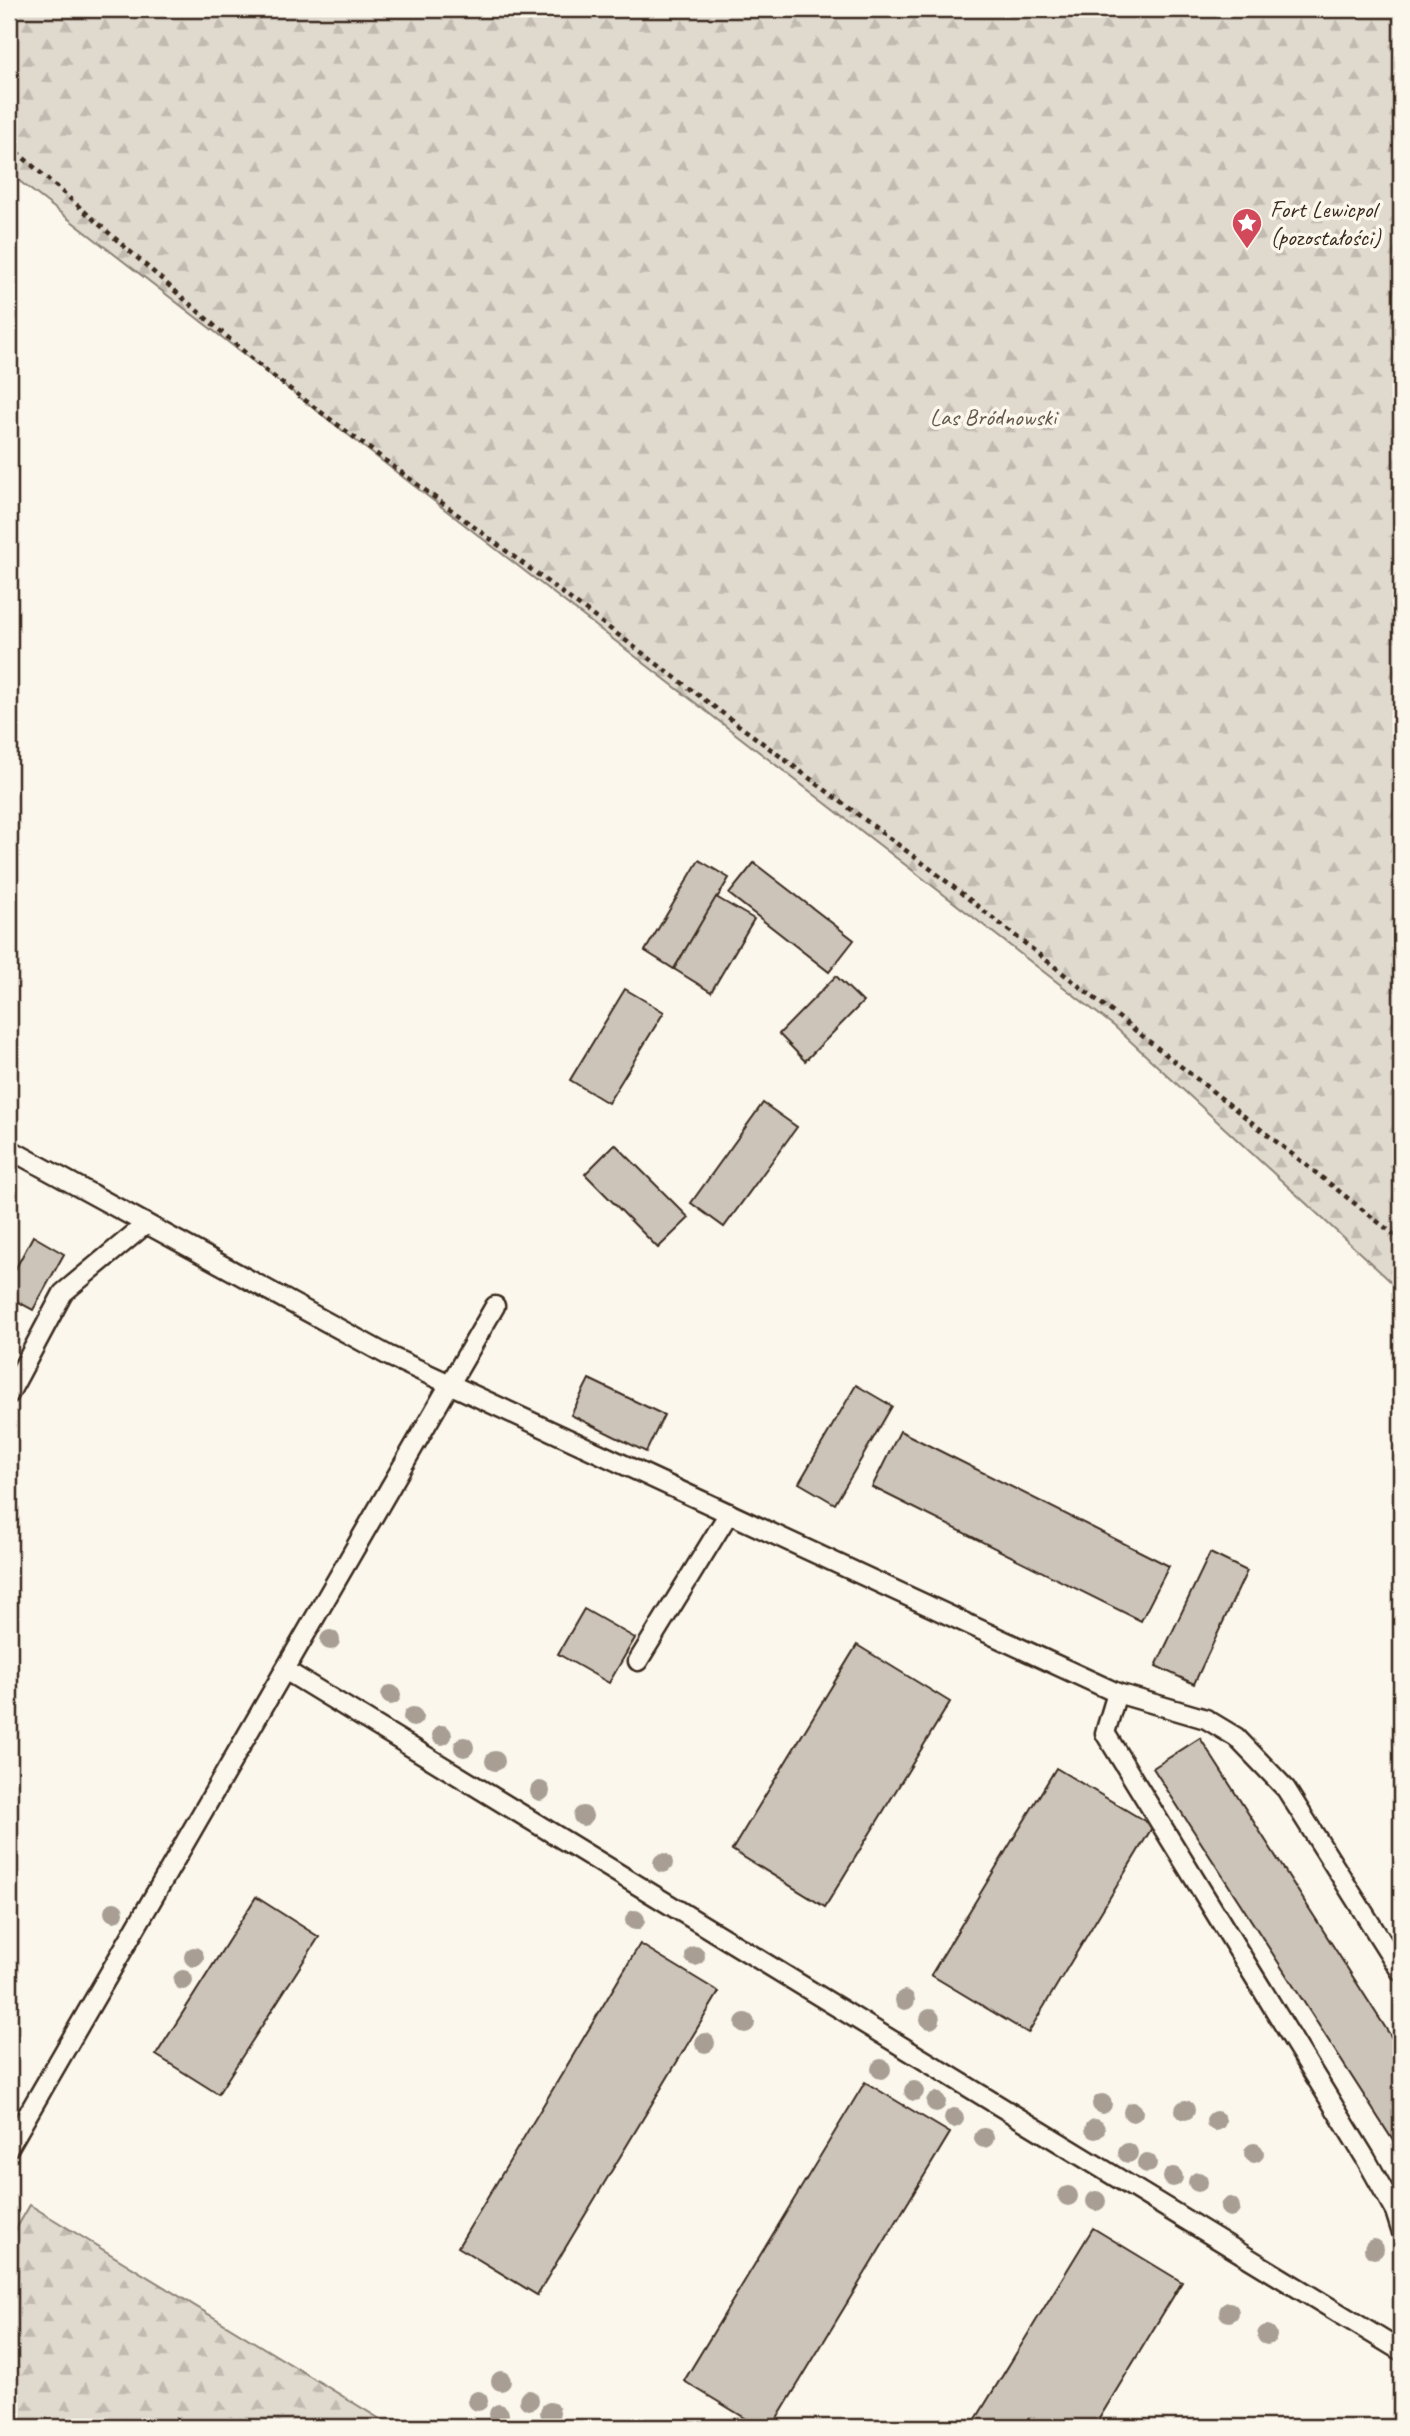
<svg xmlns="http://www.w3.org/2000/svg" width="1410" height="2436" viewBox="0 0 1410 2436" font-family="Caveat,sans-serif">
  <defs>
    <pattern id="forest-firs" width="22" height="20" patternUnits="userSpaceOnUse" patternTransform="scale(1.75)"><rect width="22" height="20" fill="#dfd9ce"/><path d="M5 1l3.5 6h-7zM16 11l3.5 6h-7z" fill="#c0bab0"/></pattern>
  </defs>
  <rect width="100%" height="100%" fill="#fbf7ec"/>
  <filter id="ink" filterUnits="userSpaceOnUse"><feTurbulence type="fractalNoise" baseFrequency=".0143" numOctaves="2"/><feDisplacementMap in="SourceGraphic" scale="14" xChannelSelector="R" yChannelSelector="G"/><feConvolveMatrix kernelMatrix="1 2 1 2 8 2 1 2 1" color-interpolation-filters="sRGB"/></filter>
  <g filter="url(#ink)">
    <g fill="url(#forest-firs)" stroke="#8d8276" stroke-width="2">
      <path d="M9 9H1401V1291L1114 1026 9 173Z"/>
      <path d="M30 2205 393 2427H9V2241Z"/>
    </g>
    <g fill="#ccc4b9" stroke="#3b2a1e" stroke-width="2">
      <path d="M699 860 729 878 674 969 645 951Z"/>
      <path d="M754 863 854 940 829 972 729 894Z"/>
      <path d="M716 897 754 919 711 992 674 969Z"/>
      <path d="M836 976 863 1002 805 1061 779 1034Z"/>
      <path d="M625 989 664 1012 608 1103 570 1080Z"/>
      <path d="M763 1103 797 1127 724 1227 691 1203Z"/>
      <path d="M615 1144 689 1218 658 1248 585 1174Z"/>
      <path d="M33 1236 64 1254 33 1310 9 1297V1281Z"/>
      <path d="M589 1379 664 1415 646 1452 571 1415Z"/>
      <path d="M856 1385 892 1406 835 1504 799 1483Z"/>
      <path d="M900 1431 1169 1566 1141 1621 872 1487Z"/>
      <path d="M1210 1553 1247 1571 1194 1684 1156 1666Z"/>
      <path d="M584 1609 635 1638 609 1683 558 1654Z"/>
      <path d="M857 1645 950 1702 825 1907 732 1850Z"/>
      <path d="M1200 1738 1401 2052V2153L1153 1768Z"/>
      <path d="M1056 1768 1153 1826 1028 2033 931 1975Z"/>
      <path d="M256 1897 319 1937 218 2094 156 2055Z"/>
      <path d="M640 1944 719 1992 537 2295 458 2247Z"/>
      <path d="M865 2082 950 2133 772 2427H760L684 2381Z"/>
      <path d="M1093 2228 1182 2282 1094 2427H971Z"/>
    </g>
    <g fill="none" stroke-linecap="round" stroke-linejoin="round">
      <g stroke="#3b2a1e" stroke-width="23">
        <g id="lane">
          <path d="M9 1149 389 1356 1117 1693 1105 1733 1366 2159 1395 2211 1401 2230"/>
          <path d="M9 1394 63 1293 146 1224"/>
          <path d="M638 1661 729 1513"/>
          <path d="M285 1670 1401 2351"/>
          <path d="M1117 1693 1206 1719 1236 1737 1286 1789 1401 1972"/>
          <path d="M9 2147 495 1306"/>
        </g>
      </g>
      <path stroke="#3b2a1e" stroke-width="4.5" stroke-dasharray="5 5" stroke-linecap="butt" d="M9 145 266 371 932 870 1401 1240"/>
      <use href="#lane" stroke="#fbf7ec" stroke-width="18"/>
    </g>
    <g fill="#a89e93">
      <circle cx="330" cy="1640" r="10"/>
      <circle cx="391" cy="1695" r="10"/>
      <circle cx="413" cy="1717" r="10"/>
      <circle cx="442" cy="1735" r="10"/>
      <circle cx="464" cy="1747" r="10"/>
      <circle cx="495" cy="1761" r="10"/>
      <circle cx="540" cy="1791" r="10"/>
      <circle cx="583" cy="1816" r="10"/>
      <circle cx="663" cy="1863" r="10"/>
      <circle cx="114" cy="1912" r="10"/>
      <circle cx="635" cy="1920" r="10"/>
      <circle cx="695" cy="1956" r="10"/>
      <circle cx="194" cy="1957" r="10"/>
      <circle cx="183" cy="1980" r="10"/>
      <circle cx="905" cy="2000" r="10"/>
      <circle cx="930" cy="2019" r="10"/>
      <circle cx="745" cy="2023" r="10"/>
      <circle cx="705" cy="2043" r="10"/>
      <circle cx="881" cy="2069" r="10"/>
      <circle cx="914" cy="2091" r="10"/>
      <circle cx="936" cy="2102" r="10"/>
      <circle cx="1102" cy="2104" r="10"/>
      <circle cx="1185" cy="2110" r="10"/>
      <circle cx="1133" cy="2112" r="10"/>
      <circle cx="954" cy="2118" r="10"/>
      <circle cx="1216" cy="2121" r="10"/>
      <circle cx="1095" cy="2129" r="10"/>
      <circle cx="984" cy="2138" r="10"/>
      <circle cx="1128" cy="2153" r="10"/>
      <circle cx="1254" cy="2153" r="10"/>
      <circle cx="1147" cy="2163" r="10"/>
      <circle cx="1173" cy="2177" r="10"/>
      <circle cx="1198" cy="2182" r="10"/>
      <circle cx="1068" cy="2196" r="10"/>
      <circle cx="1096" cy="2201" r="10"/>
      <circle cx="1230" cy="2207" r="10"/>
      <circle cx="1374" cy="2249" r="10"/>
      <circle cx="1229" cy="2312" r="10"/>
      <circle cx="1267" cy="2335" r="10"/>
      <circle cx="501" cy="2381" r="10"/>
      <circle cx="529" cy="2400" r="10"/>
      <circle cx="478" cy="2401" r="10"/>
      <circle cx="550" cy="2412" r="10"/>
      <circle cx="499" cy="2414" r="10"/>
    </g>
  </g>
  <defs>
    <g id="sight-pin" transform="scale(1.575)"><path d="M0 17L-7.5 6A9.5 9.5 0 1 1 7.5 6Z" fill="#d1495b" stroke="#fbf7ec"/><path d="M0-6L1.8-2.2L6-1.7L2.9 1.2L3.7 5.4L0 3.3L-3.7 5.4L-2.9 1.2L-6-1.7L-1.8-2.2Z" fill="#fff"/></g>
  </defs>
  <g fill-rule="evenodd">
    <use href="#sight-pin" x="1247" y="223"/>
  </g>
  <g text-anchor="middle" stroke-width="7" stroke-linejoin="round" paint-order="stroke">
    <g font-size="24" fill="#3b2a1e" stroke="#fbf7ec" text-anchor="start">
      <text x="1270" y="217">Fort Lewicpol<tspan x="1270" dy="28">(pozostałości)</tspan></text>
    </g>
    <g font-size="24" fill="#64564a" stroke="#fbf7ec">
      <text x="993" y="425">Las Bródnowski</text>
    </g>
  </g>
  <rect width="1410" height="2436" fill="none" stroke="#fbf7ec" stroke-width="35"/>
  <rect x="18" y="18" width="1375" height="2401" fill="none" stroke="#3b2a1e" stroke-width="2.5" filter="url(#ink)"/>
</svg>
